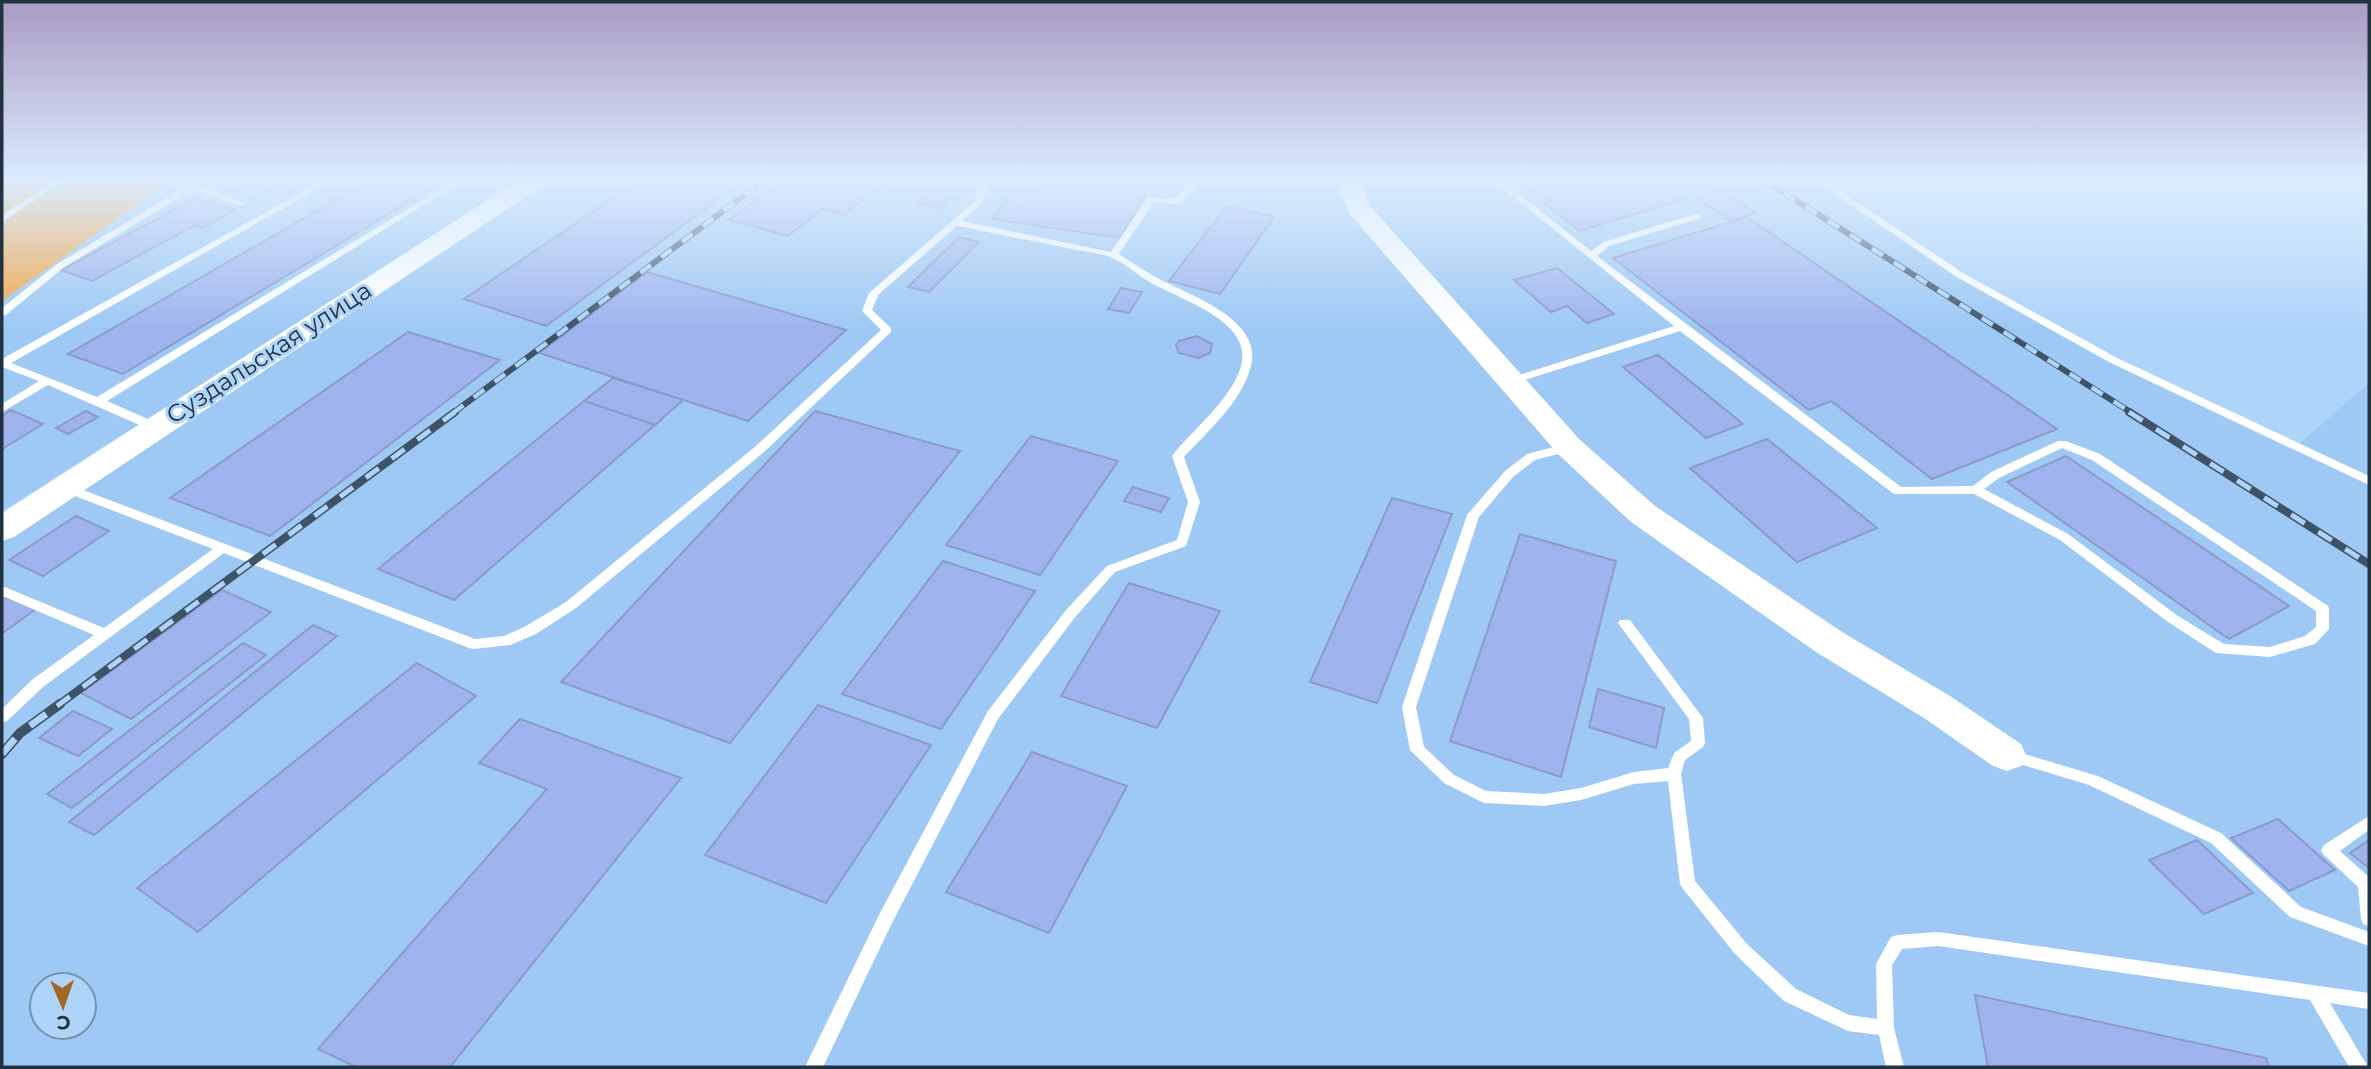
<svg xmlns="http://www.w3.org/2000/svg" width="2371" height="1069" viewBox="0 0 2371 1069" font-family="Montserrat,sans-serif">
  <rect width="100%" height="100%" fill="#aed4fa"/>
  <g fill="#9ec9f4" fill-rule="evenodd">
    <path d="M173 179H525L2 511V301Z"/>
    <path d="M539 179H1810L1955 277 2111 363 2292 450 2369 383V1067H2V522ZM42 985H84V1027H42Z"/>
  </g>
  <path fill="#f1a749" d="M2 179H173L2 301Z"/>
  <g fill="#9fb4ef" stroke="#8c9bc7" stroke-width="2">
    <path d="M217 179H292L256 199 207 184Z"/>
    <path d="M372 179H447L123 374 68 354Z"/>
    <path d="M641 179H746L546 326 464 299Z"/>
    <path d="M783 179H889L844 215 822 209 788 236 729 220Z"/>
    <path d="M1045 179H1181L1177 187 1152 184 1120 238 992 219 1014 189 1035 193Z"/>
    <path d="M1519 179H1703L1756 213 1731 221 1693 196 1580 231 1543 203 1549 201Z"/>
    <path d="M931 192 952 198 939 209 918 203Z"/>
    <path d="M196 198 235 210 203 228 195 225 92 281 61 270Z"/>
    <path d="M1227 206 1274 217 1220 294 1169 281Z"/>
    <path d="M1747 217 2057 429 1932 479 1831 401 1809 410 1613 258Z"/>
    <path d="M959 237 979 242 929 292 908 287Z"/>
    <path d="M1557 268 1614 314 1587 323 1567 306 1551 312 1514 280Z"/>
    <path d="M647 272 846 330 748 421 539 353Z"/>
    <path d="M1121 288 1142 292 1129 313 1108 309Z"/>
    <path d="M408 332 500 360 270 536 170 498Z"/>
    <path d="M1197 336 1212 344 1210 353 1198 358 1179 353 1176 345 1179 341Z"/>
    <path d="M1658 355 1743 424 1706 438 1623 367Z"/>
    <path d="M613 378 683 400 655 425 584 401Z"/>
    <path d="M584 401 655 425 454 600 378 569Z"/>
    <path d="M11 410 43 424 2 449V416Z"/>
    <path d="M86 411 98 417 68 434 56 428Z"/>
    <path d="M815 411 960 451 730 743 561 682Z"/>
    <path d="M1031 436 1118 461 1040 575 946 545Z"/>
    <path d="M1767 439 1877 528 1797 562 1690 468Z"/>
    <path d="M2066 456 2289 606 2229 639 2007 482Z"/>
    <path d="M1133 487 1169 498 1161 512 1124 501Z"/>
    <path d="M1392 498 1452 514 1377 703 1310 682Z"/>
    <path d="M76 516 109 531 43 576 9 560Z"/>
    <path d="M1520 534 1616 561 1561 777 1450 741Z"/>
    <path d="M943 561 1035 591 941 729 842 694Z"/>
    <path d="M1129 583 1220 611 1157 728 1061 696Z"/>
    <path d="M222 590 271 612 131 719 81 693Z"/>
    <path d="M2 596 36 609 4 632 2 631Z"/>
    <path d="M313 625 337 636 94 835 69 822Z"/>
    <path d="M243 643 266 655 72 808 47 794Z"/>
    <path d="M417 663 476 696 198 932 137 888Z"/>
    <path d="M1598 689 1664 708 1656 748 1589 727Z"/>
    <path d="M818 705 931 745 826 903 705 855Z"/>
    <path d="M73 711 112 729 78 756 39 738Z"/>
    <path d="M520 719 681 778 450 1067H356L318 1049 547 789 479 763Z"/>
    <path d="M1032 752 1127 786 1049 933 946 892Z"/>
    <path d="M2278 819 2335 870 2289 891 2231 838Z"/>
    <path d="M2197 840 2253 893 2204 914 2149 860Z"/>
    <path d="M2369 840V868L2350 853Z"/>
    <path d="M1975 995 2266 1058 2269 1067H1988Z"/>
  </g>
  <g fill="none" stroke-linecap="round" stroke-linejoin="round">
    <g fill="#fff" fill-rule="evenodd">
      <path d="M58 179H67L2 222V215Z"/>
      <path d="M325 179H335L11 363 97 397 457 179H466L107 401 159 424 161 427 159 430H151L48 385 2 412V404L39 381 2 367V359Z"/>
      <path d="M980 179H988L983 203 962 221 1111 252 1148 197 1173 199 1190 184H1196V188L1178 204 1154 202 1119 254C1133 263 1146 272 1161 280 1192 296 1263 320 1251 366 1242 402 1208 431 1184 457L1200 502 1186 546 1115 572 1076 616 998 719 892 923 823 1067H805L880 913 988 711 1066 610 1107 566 1177 540 1188 502 1172 456C1192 429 1247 388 1242 351 1238 317 1176 297 1151 283 1137 275 1124 262 1110 257 1095 252 1078 251 1062 247 1027 240 992 233 957 226L879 294 872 310 891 328V332L764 452 576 608 536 634 510 645 474 649 469 648 224 553 43 687 7 721 2 723V709L33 679 94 635 2 596V586L104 628 213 549 62 491 60 488 62 485H70L475 639 504 636 526 626 566 602 756 446 881 330 862 311 869 293 974 202Z"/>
      <path d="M1491 179H1500L1591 251 1603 242 1695 214H1701V218L1609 246 1597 256 1901 487 1973 486 1991 472 2058 441H2066L2100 454 2328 606 2329 609V629L2315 644 2270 657 2216 653 2168 622 2060 540 1974 494H1894L1680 331 1515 383H1507L1506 381 1507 379 1674 326ZM2062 448 2092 460 2316 611V627L2305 636 2270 647 2224 644 2178 616 2068 534 1984 489 1999 478Z"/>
      <path d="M1813 179H1822L1963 273 2117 358 2369 476V485L2109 362 1957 277Z"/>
      <path d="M192 183 244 203 242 205H236L193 189 63 268 6 315 2 316V308L57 264Z"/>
      <path d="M1569 443 1575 447 1573 450 1535 460 1513 477 1479 517 1416 707 1424 747 1454 775 1486 791 1544 794 1581 788 1634 772 1668 768 1674 753 1691 741 1689 719 1618 623 1620 620H1630L1703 718 1705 743 1703 747 1685 760 1681 774 1695 881 1747 944 1796 989 1849 1015 1877 1019 1876 964 1891 937 1897 935 1938 932 2369 993V1009L2330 1003 2368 1067H2349L2310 1000 1938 946 1902 949 1892 965 1894 1028 1904 1067H1886L1879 1035 1848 1031 1784 1001 1735 954 1683 889 1680 884 1668 781 1634 784 1581 800 1544 806 1484 803 1444 783 1410 750 1402 707 1467 515 1505 471 1527 454Z"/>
      <path d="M2011 750 2098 776 2221 833 2301 907 2369 932V946L2290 917 2211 843 2089 785 2006 760 2004 756 2006 752Z"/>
      <path d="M2369 816V830L2340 851 2369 877V926L2363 924 2361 919 2358 887 2324 855 2321 850 2324 845Z"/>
    </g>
    <g fill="#fff" fill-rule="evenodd">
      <path d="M520 179H548L545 184 14 537 2 541V513Z"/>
      <path d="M1337 179H1361L1370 206 1580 440 1655 506 1842 632 1950 696 2021 744 2026 755 2021 766 2007 771 1993 766 1924 718 1816 652 1631 522 1558 454 1349 213Z"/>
    </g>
    <g stroke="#3f5367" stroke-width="6">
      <g id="rail-far2">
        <path d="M1762 179 2132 413"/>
        <path d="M453 413 766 179"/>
      </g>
    </g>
    <g stroke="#3f5367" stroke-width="8">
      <g id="rail-far1">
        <path d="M2129 412 2369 564"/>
        <path d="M57 706 455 412"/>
      </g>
    </g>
    <g stroke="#3f5367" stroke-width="10">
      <path id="rail" d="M2 754 20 733 60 704"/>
    </g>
    <use href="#rail-far2" stroke="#aed4fa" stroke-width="4.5" stroke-dasharray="13" stroke-linecap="butt"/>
    <use href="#rail-far1" stroke="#aed4fa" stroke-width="5" stroke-dasharray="16" stroke-linecap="butt"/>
    <use href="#rail" stroke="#aed4fa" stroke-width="7" stroke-dasharray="20" stroke-linecap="butt"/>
  </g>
  <linearGradient id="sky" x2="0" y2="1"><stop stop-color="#a99ac3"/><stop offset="0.55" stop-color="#dbecfd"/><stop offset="1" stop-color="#dbecfd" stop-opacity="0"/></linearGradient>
  <rect width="2371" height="328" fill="url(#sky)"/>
  <g text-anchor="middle" stroke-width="6" stroke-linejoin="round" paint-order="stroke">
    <g font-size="24" fill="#233241" stroke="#aed4fa">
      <text transform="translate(269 353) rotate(-33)" y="8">Суздальская улица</text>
    </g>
  </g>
  <rect width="2371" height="1069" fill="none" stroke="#233241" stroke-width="7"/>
  <g transform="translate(63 1006) rotate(178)"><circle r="33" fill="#aed4fa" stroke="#7693b0" stroke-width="2"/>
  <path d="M0-5L12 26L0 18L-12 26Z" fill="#9f6923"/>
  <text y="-10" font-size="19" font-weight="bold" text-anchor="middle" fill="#233241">С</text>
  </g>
</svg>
